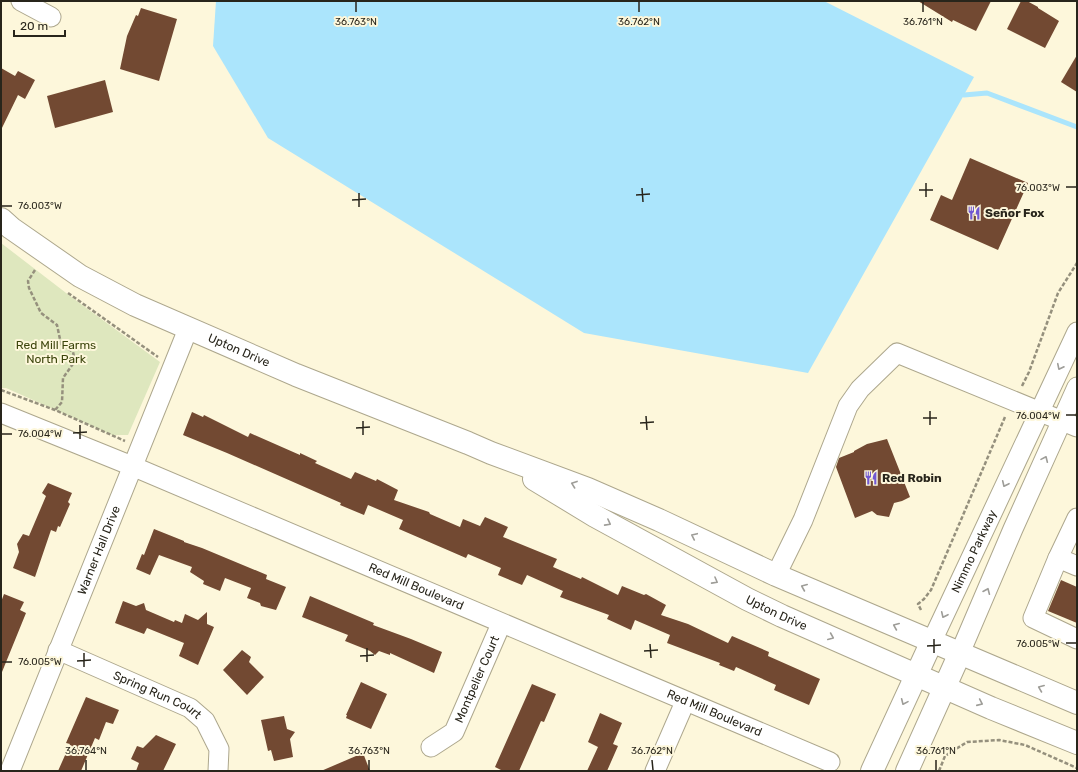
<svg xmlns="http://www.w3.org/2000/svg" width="1078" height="772" viewBox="0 0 1078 772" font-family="Rubik,sans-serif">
  <rect width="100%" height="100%" fill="#fdf7db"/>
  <path fill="#dee7be" d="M1 243 70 296 160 362 128 435H112L6 388H1Z"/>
  <path fill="#abe5fc" d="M216 1H824L974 77 808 373 584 333 268 138 213 46Z"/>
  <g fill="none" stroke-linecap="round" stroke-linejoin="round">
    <path stroke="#abe5fc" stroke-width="5" d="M964 95 987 93 1077 127"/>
  </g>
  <g fill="#724932">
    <path d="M918 1H991L976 31 953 20 952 22Z"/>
    <path d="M1021 1H1027L1038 7V8L1059 21 1045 48 1007 29Z"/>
    <path d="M141 8 177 19 159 81 120 69 127 36 136 15 138 16Z"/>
    <path d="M1077 55V92L1061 82Z"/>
    <path d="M1 68 15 76 18 71 35 80 25 99 18 95 1 130Z"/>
    <path d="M105 80 113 112 55 128 47 96Z"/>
    <path d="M970 158 1028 183 998 250 930 220 941 195 952 200Z"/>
    <path d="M192 412 203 417 204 415 248 437 250 433 300 455V453L317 461 315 463 351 479 355 472 376 481 377 479 398 490 394 500 429 512 430 514 460 527 463 519 480 526 485 517 508 527 503 537 557 559 553 567 581 579 582 577 618 595 622 586 644 595 646 594 666 605 661 615 688 624 728 643 732 636 769 652 768 656 820 679 809 705 774 690 776 685 736 667 734 671 719 665 720 663 667 643 670 635 635 620 631 630 607 619 609 615 560 597 563 591 527 575 522 585 498 575 501 568 468 554 466 558 399 529 403 520 368 505 364 515 340 505 341 503 227 453 183 435Z"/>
    <path d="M887 439 910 497 902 501 894 503 889 517 877 515 872 511 855 518 836 467 839 458 854 452V451L867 444Z"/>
    <path d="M48 483 72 493 68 502 70 504 60 527 58 526 56 532 51 530 35 577 13 568 19 552 17 544 23 534 29 536 46 496 42 493Z"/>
    <path d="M154 529 184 541V542L202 548 267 575 266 579 286 587 276 610 261 606 260 603 247 598 251 588 225 578 220 591 203 584 204 581 190 572 192 567 159 555 150 575 136 569 142 554 144 555Z"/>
    <path d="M1061 580 1077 587V623L1048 611Z"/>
    <path d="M4 594 24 602 20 610 26 613 2 672H1V602Z"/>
    <path d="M310 596 374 623 373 625 411 639 442 652 434 673 390 653V655L379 651 375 655 370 651 345 641 348 635 302 617Z"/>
    <path d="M123 601 136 606 144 603 146 610 174 622 175 620 182 623 185 614 198 620 207 612V624L214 627 198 665 179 656 184 643 147 628 144 634 115 623Z"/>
    <path d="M242 650 251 657 249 662 264 677 247 695 223 670Z"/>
    <path d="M361 682 387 694 371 729 346 718 347 715H346Z"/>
    <path d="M532 684 556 694 544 722 541 721 519 771H503L495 767Z"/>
    <path d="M86 697 119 710 113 724 106 722 99 740 95 738 81 771H58L70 744 66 743Z"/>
    <path d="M600 713 622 723 613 744 618 746 607 771H587L598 747 588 742Z"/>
    <path d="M284 716 287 729 295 732 290 739 293 757 274 761 271 750 268 751 261 720Z"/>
    <path d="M156 735 176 744 163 771H136L139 763 131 759 137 746 143 748Z"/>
    <path d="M363 753 370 771H321Z"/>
  </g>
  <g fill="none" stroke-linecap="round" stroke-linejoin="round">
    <g stroke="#ada78d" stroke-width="21">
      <g id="minor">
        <path d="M21 1 51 17"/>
        <path id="s1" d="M1 413 132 466 830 762"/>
        <path d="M1077 518 1058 558 1033 618 1077 639"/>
        <path d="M1058 558 1077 566"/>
        <path d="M776 575 803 520 848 406 860 389 897 353 1077 427"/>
        <path id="s2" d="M932 641 1077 332"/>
        <path id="s3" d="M58 650 190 708 205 721 219 749 218 771"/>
        <path d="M960 653 1013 529 1077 387"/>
        <path id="s4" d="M431 747 454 732 501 624"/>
        <path id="s5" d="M10 771 188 329"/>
        <path d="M655 771 685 702"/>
      </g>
    </g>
    <g stroke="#ada78d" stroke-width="24">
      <g id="major">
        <path id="s6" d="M1 219 11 228 80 276 135 305 296 375 468 443 491 453 588 489 659 520 776 575 1077 703"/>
        <path id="s7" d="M534 479 595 516 747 599 782 616 991 708 1077 743"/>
        <path d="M872 771 932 641"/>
        <path d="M907 771 960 653"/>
      </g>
    </g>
    <g stroke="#95907d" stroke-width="2.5" stroke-dasharray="4 2" stroke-linecap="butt">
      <path d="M35 270 28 281 29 288 41 313 57 325 61 344 73 352 75 361 63 378 62 402 55 410"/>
      <path d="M68 293 158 357"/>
      <path d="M1022 386 1029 372 1058 293 1077 263"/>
      <path d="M1 390 55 410 125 441"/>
      <path d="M921 610 918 604 924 599 931 590 1005 417"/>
      <path d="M939 771 945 756 967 742 999 740 1025 745 1077 768"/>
    </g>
    <use href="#minor" stroke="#fff" stroke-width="19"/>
    <use href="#major" stroke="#fff" stroke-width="22"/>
  </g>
  <defs><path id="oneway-chevron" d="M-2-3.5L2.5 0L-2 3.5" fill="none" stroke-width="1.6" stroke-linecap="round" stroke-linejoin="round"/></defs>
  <g stroke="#9e9d98">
    <use href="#oneway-chevron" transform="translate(1060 367) rotate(116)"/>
    <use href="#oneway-chevron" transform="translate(1045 459) rotate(-66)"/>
    <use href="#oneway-chevron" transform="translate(574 484) rotate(-160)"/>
    <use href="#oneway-chevron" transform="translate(1005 484) rotate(115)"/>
    <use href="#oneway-chevron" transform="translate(608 523) rotate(28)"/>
    <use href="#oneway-chevron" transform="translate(694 536) rotate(-155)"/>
    <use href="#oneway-chevron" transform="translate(715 581) rotate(29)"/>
    <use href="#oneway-chevron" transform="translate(804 587) rotate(-157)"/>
    <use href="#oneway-chevron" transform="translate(987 591) rotate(-67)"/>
    <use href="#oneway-chevron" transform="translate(944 615) rotate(115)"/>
    <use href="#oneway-chevron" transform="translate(896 626) rotate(-157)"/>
    <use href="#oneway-chevron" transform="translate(831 637) rotate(23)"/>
    <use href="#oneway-chevron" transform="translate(1041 688) rotate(-158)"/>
    <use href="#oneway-chevron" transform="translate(904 702) rotate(114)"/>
    <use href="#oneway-chevron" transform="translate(980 703) rotate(24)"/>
  </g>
  <path fill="none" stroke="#28251b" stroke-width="1.5" d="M356 2V12M639 2V12M923 2V12M926 183V197M1066 187H1076M642 188 643 202M919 190H933M359 193V207M636 195 650 194M352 200 366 199M2 206H12M930 411V425M1066 415H1076M646 416 647 430M923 418H937M363 421V435M640 423 654 422M80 425V439M356 428 370 427M73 433 87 432M2 434H12M934 639V653M1066 643H1076M650 644 651 658M927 646 941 645M367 648V662M644 651 658 650M84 653V667M360 656 374 655M77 661 91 660M2 662H12M86 760V770M369 760V770M652 760 653 770M936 760V770"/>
  <defs>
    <g id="restaurant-bare" transform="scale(1.08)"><path d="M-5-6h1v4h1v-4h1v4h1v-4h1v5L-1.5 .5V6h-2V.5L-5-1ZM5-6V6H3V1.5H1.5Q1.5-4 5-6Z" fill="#7158d2" stroke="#fdf7db" stroke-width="2.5" paint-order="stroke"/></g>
  </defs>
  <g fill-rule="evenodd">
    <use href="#restaurant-bare" x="974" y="213"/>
    <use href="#restaurant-bare" x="871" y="478"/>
  </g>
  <g text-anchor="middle" stroke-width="4" stroke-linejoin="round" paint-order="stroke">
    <g font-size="12" font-weight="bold" fill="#28251b" stroke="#fdf7db" text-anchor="start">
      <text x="985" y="217">Señor Fox</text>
      <text x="882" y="482">Red Robin</text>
    </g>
    <g font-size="12" fill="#3b440b" stroke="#fdf7db">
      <text x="56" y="349">Red Mill Farms<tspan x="56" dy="14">North Park</tspan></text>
    </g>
    <g font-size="12" fill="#28251b" stroke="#fdf7db">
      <text dy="4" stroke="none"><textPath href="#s6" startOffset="273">Upton Drive</textPath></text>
      <text dy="4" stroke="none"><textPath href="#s5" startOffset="238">Warner Hall Drive</textPath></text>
      <text dy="4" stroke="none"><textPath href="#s2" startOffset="99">Nimmo Parkway</textPath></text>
      <text dy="4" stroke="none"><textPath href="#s1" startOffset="450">Red Mill Boulevard</textPath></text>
      <text dy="4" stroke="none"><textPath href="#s7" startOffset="277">Upton Drive</textPath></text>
      <text dy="4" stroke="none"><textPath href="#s4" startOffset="85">Montpelier Court</textPath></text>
      <text dy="4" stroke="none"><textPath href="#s3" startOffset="109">Spring Run Court</textPath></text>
      <text dy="4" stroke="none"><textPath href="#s1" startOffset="774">Red Mill Boulevard</textPath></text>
    </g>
  </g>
  <g font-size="10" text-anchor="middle" fill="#28251b" stroke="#fdf7db" stroke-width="4" stroke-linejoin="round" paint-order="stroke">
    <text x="356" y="25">36.763°N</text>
    <text x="639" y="25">36.762°N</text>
    <text x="923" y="25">36.761°N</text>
    <text x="1038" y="191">76.003°W</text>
    <text x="40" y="209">76.003°W</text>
    <text x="1038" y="419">76.004°W</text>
    <text x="40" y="437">76.004°W</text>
    <text x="1038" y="647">76.005°W</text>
    <text x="40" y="665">76.005°W</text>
    <text x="86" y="754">36.764°N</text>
    <text x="369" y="754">36.763°N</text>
    <text x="652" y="754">36.762°N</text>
    <text x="936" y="754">36.761°N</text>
  </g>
  <rect width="1078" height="772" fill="none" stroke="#28251b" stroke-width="4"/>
  <path d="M14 30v6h51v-6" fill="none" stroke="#28251b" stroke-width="2"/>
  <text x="20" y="30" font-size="12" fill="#28251b" stroke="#fdf7db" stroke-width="3" paint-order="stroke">20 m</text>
</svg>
